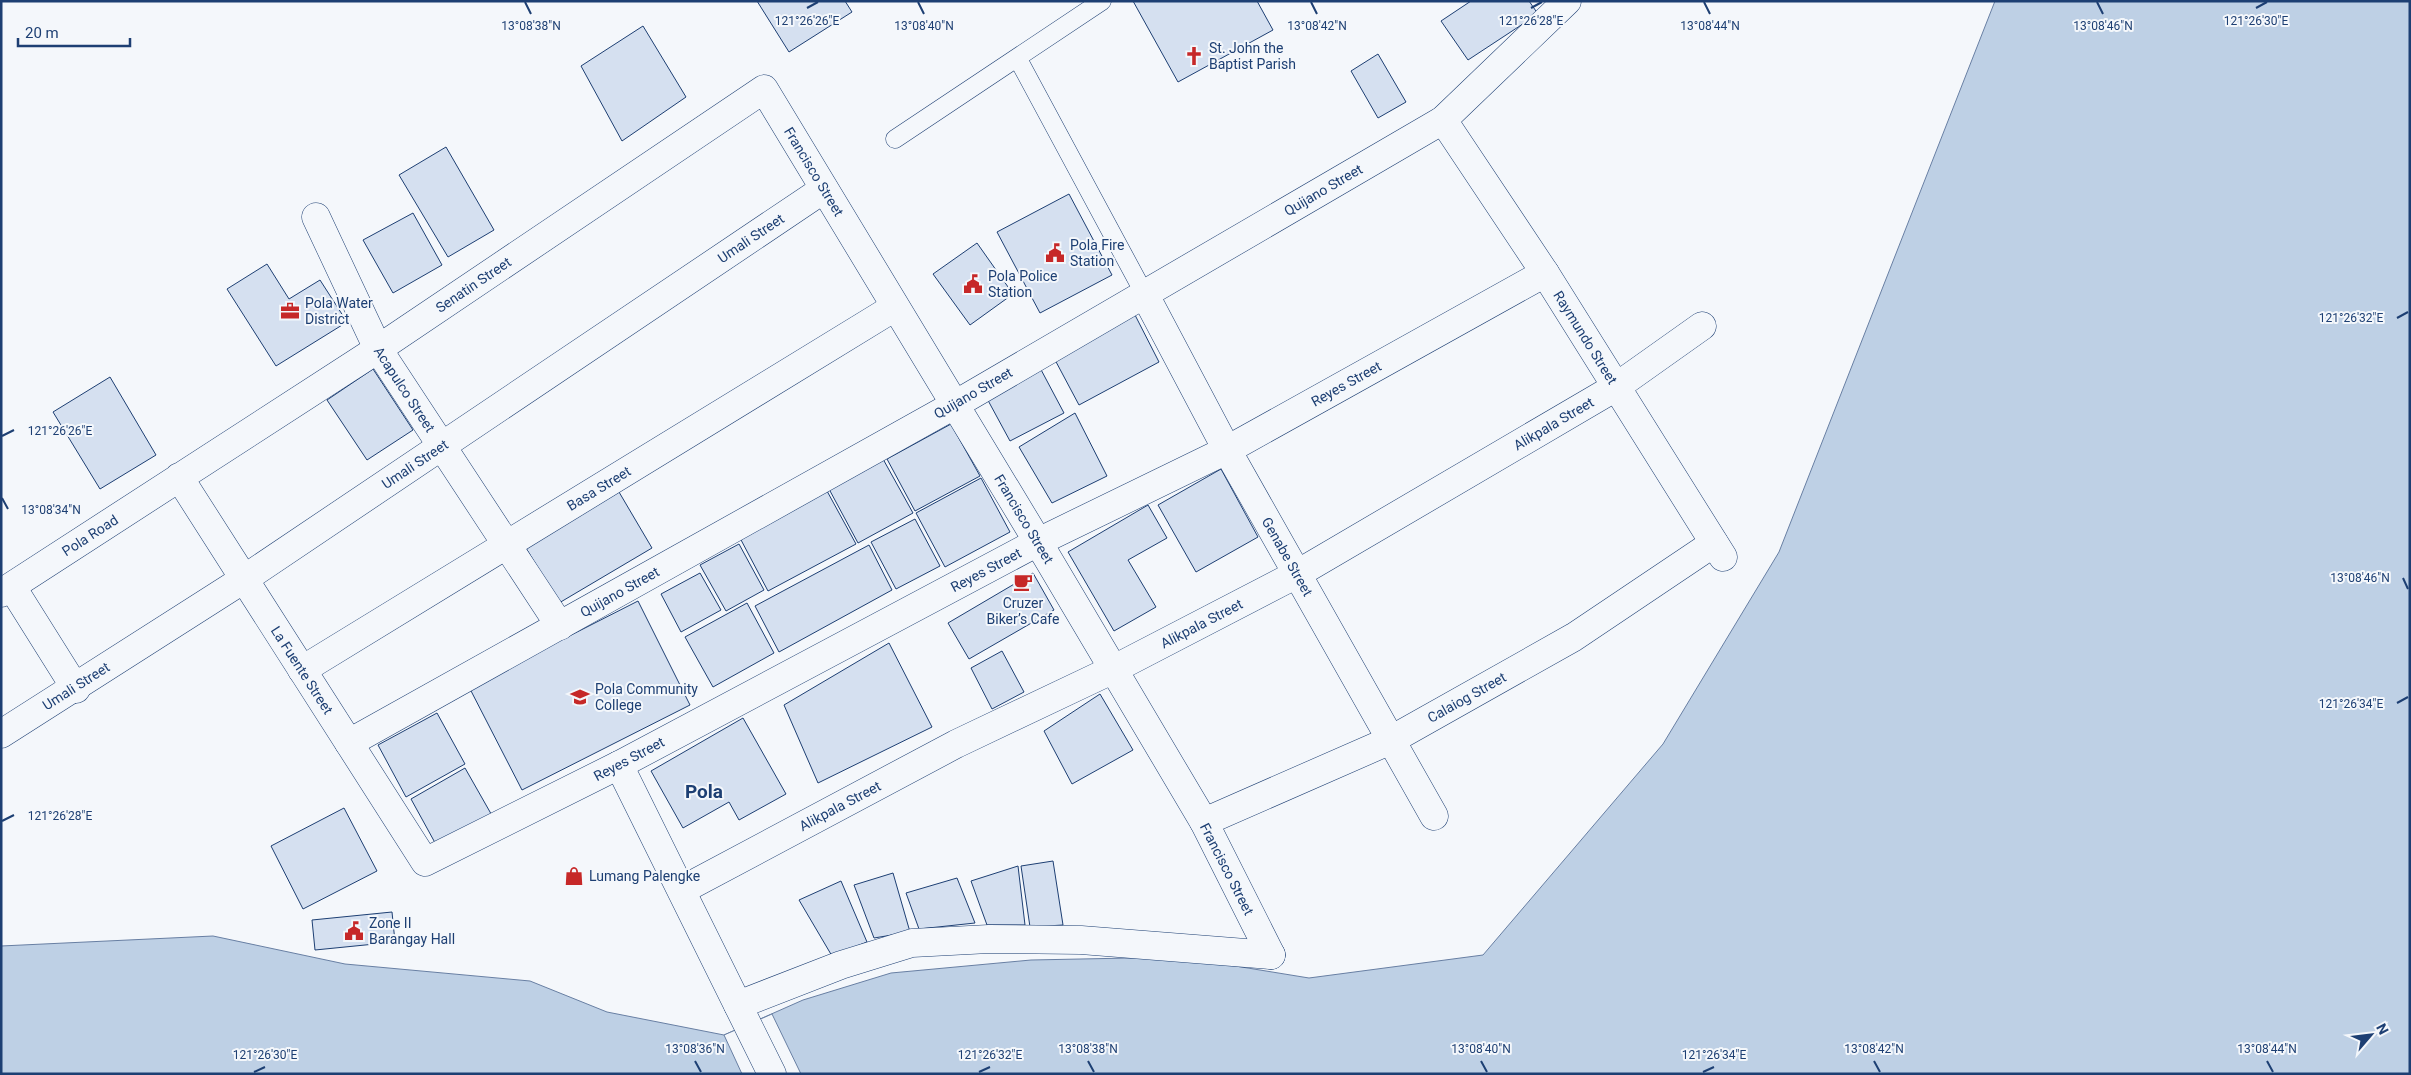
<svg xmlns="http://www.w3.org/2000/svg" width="2411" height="1075" viewBox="0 0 2411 1075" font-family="Roboto,sans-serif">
  <rect width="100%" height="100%" fill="#f4f7fb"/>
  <path fill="#bed0e5" stroke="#687fa3" d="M1995 1H2410V1074H1V946L213 936 345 964 530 981 607 1012 724 1035 803 1000 891 973 1031 960 1180 957 1309 978 1483 955 1663 744 1779 552Z"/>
  <path fill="#f4f7fb" stroke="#687fa3" d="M772 1014 801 1074H742L724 1035Z"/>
  <g fill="#d5e0f0" stroke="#1d3f73">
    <path d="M757 1H845L852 12 789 52Z"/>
    <path d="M1133 1H1257L1273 30 1178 82Z"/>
    <path d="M1471 1H1529L1538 14 1468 60 1441 21Z"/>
    <path d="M643 26 686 97 622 141 581 66Z"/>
    <path d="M1378 54 1406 102 1378 118 1351 71Z"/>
    <path d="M446 147 494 230 448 257 399 175Z"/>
    <path d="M1069 194 1112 275 1040 313 997 232Z"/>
    <path d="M413 213 442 265 393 293 363 240Z"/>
    <path d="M977 243 1013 294 970 325 933 274Z"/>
    <path d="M267 264 289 299 320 280 347 322 276 366 227 289Z"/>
    <path d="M1135 315 1159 362 1079 405 1054 358Z"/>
    <path d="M1038 364 1064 413 1010 441 984 393Z"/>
    <path d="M373 369 413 430 367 460 327 400Z"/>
    <path d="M110 377 156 455 100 489 53 412Z"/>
    <path d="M1075 413 1107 476 1052 503 1019 447Z"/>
    <path d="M951 424 980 476 915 511 887 459Z"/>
    <path d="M883 459 913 513 858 543 829 489Z"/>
    <path d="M1221 469 1258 537 1196 572 1158 505Z"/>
    <path d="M981 478 1010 532 945 567 916 513Z"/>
    <path d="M827 491 856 544 768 591 740 538Z"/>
    <path d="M619 492 652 548 559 603 526 548Z"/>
    <path d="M1148 505 1167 538 1128 560 1156 607 1114 631 1068 552Z"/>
    <path d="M915 519 940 566 896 589 871 542Z"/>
    <path d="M739 544 764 590 726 611 700 565Z"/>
    <path d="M869 545 892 590 779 652 755 606Z"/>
    <path d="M700 573 721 610 681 632 661 594Z"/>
    <path d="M1033 573 1054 610 969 659 948 623Z"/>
    <path d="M638 601 690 705 522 790 469 687Z"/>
    <path d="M747 603 774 653 713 687 685 637Z"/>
    <path d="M889 643 932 727 818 783 784 705Z"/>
    <path d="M1002 651 1024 692 992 709 971 668Z"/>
    <path d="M1100 694 1133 750 1072 784 1044 731Z"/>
    <path d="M437 713 465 764 406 797 378 745Z"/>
    <path d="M743 718 786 794 739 820 729 802 683 828 651 771Z"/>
    <path d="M465 768 494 819 439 850 411 799Z"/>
    <path d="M344 808 377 871 303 909 271 846Z"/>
    <path d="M1053 861 1063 925 1030 927 1021 866Z"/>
    <path d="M1018 866 1025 925H987L971 881Z"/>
    <path d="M893 873 910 932 874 938 854 885Z"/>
    <path d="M957 878 975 923 919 929 906 893Z"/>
    <path d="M841 881 867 942 832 956 799 900Z"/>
    <path d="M392 912 395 942 315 950 312 920Z"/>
  </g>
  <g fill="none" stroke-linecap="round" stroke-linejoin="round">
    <g stroke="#1d3f73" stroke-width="19">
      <g id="service">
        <path d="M1018 59 1145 295"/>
        <path d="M895 139 1102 1"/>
      </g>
    </g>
    <g stroke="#1d3f73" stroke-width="29">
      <g id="minor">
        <path id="s1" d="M1443 120 1545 273 1723 557"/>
        <path id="s2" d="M316 217 378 349 560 626"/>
        <path id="s3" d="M1145 295 1227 450 1434 816"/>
        <path d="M12 587 76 689"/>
        <path id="s4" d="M302 670 895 307"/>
        <path id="s5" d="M1 734 244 579 824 189"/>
        <path id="s6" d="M349 743 956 404"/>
        <path d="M619 765 772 1074"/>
        <path id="s7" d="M1204 822 1391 740 1574 637 1714 543"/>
        <path id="s8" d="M682 890 956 744 1114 669 1297 574 1616 387 1702 326"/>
        <path id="s9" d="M1271 955 1204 822 1038 542 1227 450 1545 273"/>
        <path d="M738 1005 841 965 912 943 989 939 1081 940 1271 955"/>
      </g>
    </g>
    <g stroke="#1d3f73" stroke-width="29">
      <g id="tertiary">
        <path id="s10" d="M956 404 1443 120 1567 1"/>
      </g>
    </g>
    <g stroke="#1d3f73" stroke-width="29">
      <g id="secondary">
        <path id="s11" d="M1 593 378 349 764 89 1038 542 619 765 425 862 179 477"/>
      </g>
    </g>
    <use href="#service" stroke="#f4f7fb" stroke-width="18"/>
    <use href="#minor" stroke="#f4f7fb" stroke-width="28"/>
    <use href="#tertiary" stroke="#f4f7fb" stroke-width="28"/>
    <use href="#secondary" stroke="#f4f7fb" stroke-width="28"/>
  </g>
  <path fill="none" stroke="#1d3f73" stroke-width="2" d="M525 2 531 14M918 2 924 14M1311 2 1317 14M1704 2 1710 14M2097 2 2103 14M807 8 818 2M1531 8 1542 2M2256 8 2267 2M2397 318 2408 312M2 436 14 430M2 498 8 509M2403 578 2408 589M2397 703 2408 697M2 821 14 815M695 1061 701 1072M1088 1061 1094 1072M1481 1061 1487 1072M1874 1061 1880 1072M2267 1061 2273 1072M254 1072 265 1067M979 1072 990 1067M1703 1072 1714 1067"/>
  <defs>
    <g id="church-bare" transform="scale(1.5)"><path d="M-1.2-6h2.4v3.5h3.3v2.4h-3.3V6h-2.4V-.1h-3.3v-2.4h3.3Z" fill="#c62828" stroke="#f4f7fb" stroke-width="2.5" paint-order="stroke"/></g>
    <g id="civic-bare" transform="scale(1.5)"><path d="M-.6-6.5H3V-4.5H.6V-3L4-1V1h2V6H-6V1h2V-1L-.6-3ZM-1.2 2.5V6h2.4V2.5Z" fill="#c62828" stroke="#f4f7fb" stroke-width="2.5" paint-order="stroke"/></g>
    <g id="office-bare" transform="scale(1.5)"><path d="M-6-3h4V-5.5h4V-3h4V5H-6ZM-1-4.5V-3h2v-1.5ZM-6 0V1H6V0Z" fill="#c62828" stroke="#f4f7fb" stroke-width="2.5" paint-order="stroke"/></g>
    <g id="cafe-bare" transform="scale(1.5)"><path d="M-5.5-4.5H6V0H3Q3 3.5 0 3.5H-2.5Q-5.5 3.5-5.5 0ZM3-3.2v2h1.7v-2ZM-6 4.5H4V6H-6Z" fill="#c62828" stroke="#f4f7fb" stroke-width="2.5" paint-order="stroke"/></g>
    <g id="university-bare" transform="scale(1.5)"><path d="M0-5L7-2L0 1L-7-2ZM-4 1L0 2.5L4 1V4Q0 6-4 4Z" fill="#c62828" stroke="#f4f7fb" stroke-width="2.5" paint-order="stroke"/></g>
    <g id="shop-bare" transform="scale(1.5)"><path d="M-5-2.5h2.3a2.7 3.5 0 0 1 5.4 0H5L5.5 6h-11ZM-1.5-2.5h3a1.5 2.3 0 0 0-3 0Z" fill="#c62828" stroke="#f4f7fb" stroke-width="2.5" paint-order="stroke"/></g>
  </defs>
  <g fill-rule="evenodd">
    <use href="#church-bare" x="1194" y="56"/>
    <use href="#civic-bare" x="1055" y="253"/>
    <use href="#civic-bare" x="973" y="284"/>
    <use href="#office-bare" x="290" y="311"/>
    <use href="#cafe-bare" x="1023" y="582"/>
    <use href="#university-bare" x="580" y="697"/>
    <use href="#shop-bare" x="574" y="876"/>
    <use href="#civic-bare" x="354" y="931"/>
  </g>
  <g text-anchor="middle" stroke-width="4" stroke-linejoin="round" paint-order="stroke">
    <g font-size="14" fill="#1d3f73" stroke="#f4f7fb" text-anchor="start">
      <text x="1209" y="53">St. John the<tspan x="1209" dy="16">Baptist Parish</tspan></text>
      <text x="1070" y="250">Pola Fire<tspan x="1070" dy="16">Station</tspan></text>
      <text x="988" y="281">Pola Police<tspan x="988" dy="16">Station</tspan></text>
      <text x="305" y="308">Pola Water<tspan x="305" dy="16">District</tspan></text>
      <text x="1023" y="608" text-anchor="middle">Cruzer<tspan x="1023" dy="16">Biker’s Cafe</tspan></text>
      <text x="595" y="694">Pola Community<tspan x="595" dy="16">College</tspan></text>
      <text x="589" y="881">Lumang Palengke</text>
      <text x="369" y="928">Zone II<tspan x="369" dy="16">Barangay Hall</tspan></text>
    </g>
    <g font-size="14" fill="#1d3f73" stroke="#f4f7fb">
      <text dy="5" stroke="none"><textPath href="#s11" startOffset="1011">Francisco Street</textPath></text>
      <text dy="5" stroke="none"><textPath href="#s10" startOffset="425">Quijano Street</textPath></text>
      <text dy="5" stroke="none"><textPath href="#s5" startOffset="899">Umali Street</textPath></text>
      <text dy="5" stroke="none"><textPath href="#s11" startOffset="564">Senatin Street</textPath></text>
      <text dy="5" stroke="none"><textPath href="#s1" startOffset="260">Raymundo Street</textPath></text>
      <text dy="5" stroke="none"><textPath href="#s9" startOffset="821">Reyes Street</textPath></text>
      <text dy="5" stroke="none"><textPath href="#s2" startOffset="194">Acapulco Street</textPath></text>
      <text transform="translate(973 393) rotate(-30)" y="5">Quijano Street</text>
      <text dy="5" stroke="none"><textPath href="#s8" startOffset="989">Alikpala Street</textPath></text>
      <text dy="5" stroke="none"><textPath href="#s5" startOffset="494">Umali Street</textPath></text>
      <text dy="5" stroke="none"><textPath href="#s4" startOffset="348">Basa Street</textPath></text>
      <text transform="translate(1024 519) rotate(59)" y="5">Francisco Street</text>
      <text dy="5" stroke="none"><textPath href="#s11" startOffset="106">Pola Road</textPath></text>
      <text dy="5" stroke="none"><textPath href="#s3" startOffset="298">Genabe Street</textPath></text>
      <text transform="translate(986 570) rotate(-28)" y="5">Reyes Street</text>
      <text dy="5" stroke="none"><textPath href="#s6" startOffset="310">Quijano Street</textPath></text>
      <text dy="5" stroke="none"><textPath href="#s8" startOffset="584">Alikpala Street</textPath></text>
      <text transform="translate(302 670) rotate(57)" y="5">La Fuente Street</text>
      <text dy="5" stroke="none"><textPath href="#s5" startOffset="89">Umali Street</textPath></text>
      <text dy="5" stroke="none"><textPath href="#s7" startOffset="291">Calaiog Street</textPath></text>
      <text transform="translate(629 759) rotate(-28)" y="5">Reyes Street</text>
      <text dy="5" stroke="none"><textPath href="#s8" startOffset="179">Alikpala Street</textPath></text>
      <text transform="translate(1227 869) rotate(63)" y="5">Francisco Street</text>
    </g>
    <g font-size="19" font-weight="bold" fill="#1d3f73" stroke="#f4f7fb">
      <text x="704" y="798">Pola</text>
    </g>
  </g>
  <g font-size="12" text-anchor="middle" fill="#1d3f73" stroke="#f4f7fb" stroke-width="4" stroke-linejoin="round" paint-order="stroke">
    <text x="807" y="25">121°26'26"E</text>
    <text x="1531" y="25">121°26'28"E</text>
    <text x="2256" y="25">121°26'30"E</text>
    <text x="531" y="30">13°08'38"N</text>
    <text x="924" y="30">13°08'40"N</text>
    <text x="1317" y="30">13°08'42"N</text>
    <text x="1710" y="30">13°08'44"N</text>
    <text x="2103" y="30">13°08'46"N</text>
    <text x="2351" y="322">121°26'32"E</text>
    <text x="60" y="435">121°26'26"E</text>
    <text x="51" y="514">13°08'34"N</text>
    <text x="2360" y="582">13°08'46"N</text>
    <text x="2351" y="708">121°26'34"E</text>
    <text x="60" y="820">121°26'28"E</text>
    <text x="695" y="1053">13°08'36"N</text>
    <text x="1088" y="1053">13°08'38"N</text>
    <text x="1481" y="1053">13°08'40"N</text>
    <text x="1874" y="1053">13°08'42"N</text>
    <text x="2267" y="1053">13°08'44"N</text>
    <text x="265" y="1059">121°26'30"E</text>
    <text x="990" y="1059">121°26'32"E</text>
    <text x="1714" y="1059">121°26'34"E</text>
  </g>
  <rect width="2411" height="1075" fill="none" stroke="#1d3f73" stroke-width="5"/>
  <g transform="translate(2371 1035) rotate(62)" stroke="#f4f7fb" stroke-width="4" paint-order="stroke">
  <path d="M0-4L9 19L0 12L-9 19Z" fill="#1d3f73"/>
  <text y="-8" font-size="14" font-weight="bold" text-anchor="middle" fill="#1d3f73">N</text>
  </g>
  <path d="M18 38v8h112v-8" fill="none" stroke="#1d3f73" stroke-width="2.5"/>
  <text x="25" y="38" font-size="15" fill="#1d3f73" stroke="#f4f7fb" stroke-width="4" paint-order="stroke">20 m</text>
</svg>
